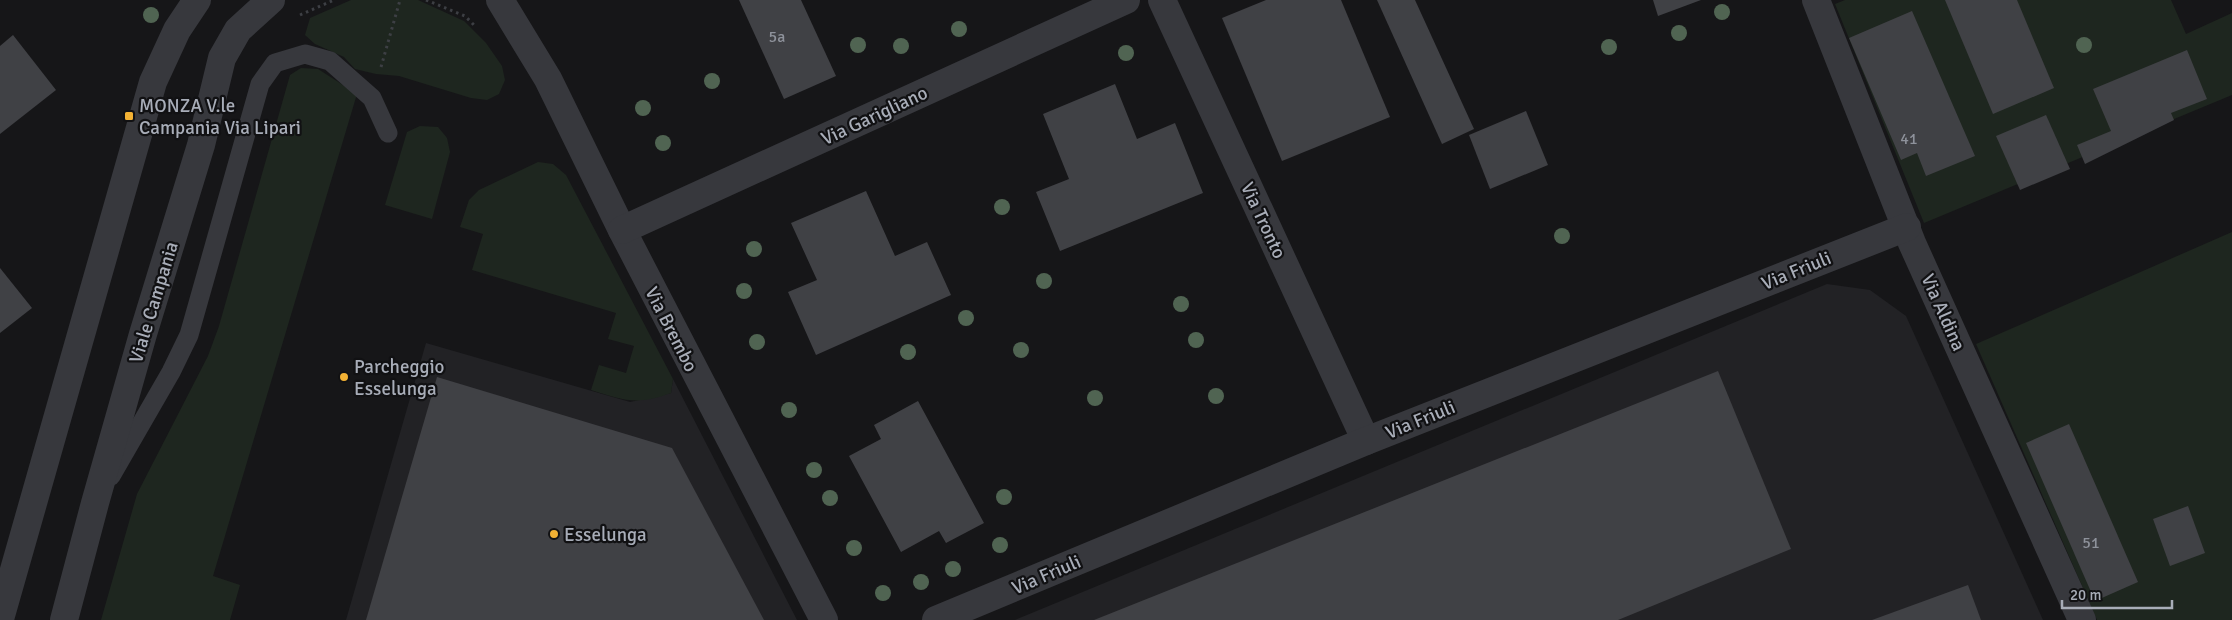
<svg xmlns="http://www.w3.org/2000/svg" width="2232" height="620" viewBox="0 0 2232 620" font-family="Signika,sans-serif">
  <rect width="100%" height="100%" fill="#161618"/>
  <g fill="#222225">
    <path d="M1827 284 1870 290 1906 316 2043 620H1015Z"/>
    <path d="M426 343 630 402 671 393 673 379 797 620H346Z"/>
  </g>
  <g fill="#1e261f">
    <path d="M351 0H418L464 21 486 43 502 66 505 80 499 94 487 100 471 98 399 76 376 74 355 69 344 57 315 44 305 35 310 18Z"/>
    <path d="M1845 0H2171L2186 34 2232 13V95L1924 223 1835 4Z"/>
    <path d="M301 68 318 69 357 94 213 576 240 585 230 620H101L137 494 208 356 219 326 290 75Z"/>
    <path d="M420 126 438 127 447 138 450 152 432 219 385 205 407 132Z"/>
    <path d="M538 162 553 164 566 175 673 379 671 393C636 406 624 400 591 390L599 365 626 373 634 346 608 339 616 313 472 270 483 234 460 227 469 200 479 190Z"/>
    <path d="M2232 232V620H2097L1976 344Z"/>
  </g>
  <g fill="#404145">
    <path d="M739 0H801L836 76 784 99Z"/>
    <path d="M1266 0H1341L1390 117 1282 161 1222 18Z"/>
    <path d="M1377 0H1415L1474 129 1442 144Z"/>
    <path d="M1653 0H1701L1658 16Z"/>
    <path d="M1945 0H2017L2054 88 1993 114Z"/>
    <path d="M1912 11 1975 156 1926 176 1917 153 1901 160 1849 38Z"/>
    <path d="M13 35 56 90 0 134V46Z"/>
    <path d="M2187 50 2207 99 2171 113 2174 120 2085 164 2077 145 2111 131 2093 89Z"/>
    <path d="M1115 84 1137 139 1175 123 1203 193 1060 251 1036 192 1069 179 1043 114Z"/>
    <path d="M1526 111 1548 165 1490 189 1469 135Z"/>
    <path d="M2046 115 2070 169 2020 190 1996 136Z"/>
    <path d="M866 191 895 256 927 242 951 295 816 355 788 292 817 280 791 223Z"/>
    <path d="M0 268 32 308 0 333Z"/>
    <path d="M1718 371 1791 549 1618 620H1094Z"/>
    <path d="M437 377 672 448 764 620H366Z"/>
    <path d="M918 401 984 523 946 543 939 531 901 552 849 456 881 439 874 425Z"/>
    <path d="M2069 424 2138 582 2095 601 2026 443Z"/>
    <path d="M2188 506 2205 553 2170 566 2153 519Z"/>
    <path d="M1968 585 1981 620H1872Z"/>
  </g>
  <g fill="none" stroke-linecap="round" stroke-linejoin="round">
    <g stroke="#3d3f44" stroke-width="3" stroke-dasharray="2.5 4" stroke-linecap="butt">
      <path d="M426 0 465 16 475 26"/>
      <path d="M300 15 334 0"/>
      <path d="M381 67 400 0"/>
    </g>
    <path stroke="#37383d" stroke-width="19" d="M111 476 171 372 189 335 260 84 275 63 305 54 330 61 372 98 388 133"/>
    <g stroke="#37383d" stroke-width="28">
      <path d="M500 0 548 79 622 230 824 620"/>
      <path d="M1162 0 1366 441"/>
      <path d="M1816 0 1912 243 2082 620"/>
      <path d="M622 230 1126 0"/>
      <path d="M936 620 1366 441 1907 227"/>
    </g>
    <g stroke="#37383d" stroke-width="28">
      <path d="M0 619 153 82 177 30 197 0"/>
      <path d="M64 620 95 503 143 334 201 145 222 58 238 30 271 0"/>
    </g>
  </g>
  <g fill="#506452">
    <circle cx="1722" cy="12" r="8"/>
    <circle cx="151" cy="15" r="8"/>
    <circle cx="959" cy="29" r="8"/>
    <circle cx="1679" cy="33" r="8"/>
    <circle cx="858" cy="45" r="8"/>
    <circle cx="2084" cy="45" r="8"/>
    <circle cx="901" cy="46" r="8"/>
    <circle cx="1609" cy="47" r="8"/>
    <circle cx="1126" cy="53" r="8"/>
    <circle cx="712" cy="81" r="8"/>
    <circle cx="643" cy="108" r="8"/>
    <circle cx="663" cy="143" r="8"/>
    <circle cx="1002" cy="207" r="8"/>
    <circle cx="1562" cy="236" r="8"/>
    <circle cx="754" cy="249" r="8"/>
    <circle cx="1044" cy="281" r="8"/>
    <circle cx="744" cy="291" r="8"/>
    <circle cx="1181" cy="304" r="8"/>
    <circle cx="966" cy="318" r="8"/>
    <circle cx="1196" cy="340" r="8"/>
    <circle cx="757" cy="342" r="8"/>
    <circle cx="1021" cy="350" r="8"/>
    <circle cx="908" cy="352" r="8"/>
    <circle cx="1216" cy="396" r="8"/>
    <circle cx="1095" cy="398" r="8"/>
    <circle cx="789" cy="410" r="8"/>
    <circle cx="814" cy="470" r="8"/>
    <circle cx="1004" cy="497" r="8"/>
    <circle cx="830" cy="498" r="8"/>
    <circle cx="1000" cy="545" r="8"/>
    <circle cx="854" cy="548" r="8"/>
    <circle cx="953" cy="569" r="8"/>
    <circle cx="921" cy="582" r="8"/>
    <circle cx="883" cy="593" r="8"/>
  </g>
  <g fill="#f2b134" stroke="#111113" stroke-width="2">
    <rect x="124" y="111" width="10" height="10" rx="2.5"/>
    <circle cx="344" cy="377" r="5"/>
    <circle cx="554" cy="534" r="5"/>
  </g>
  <g text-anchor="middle" stroke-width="4.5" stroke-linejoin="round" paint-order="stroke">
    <g font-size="16" fill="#8e929b">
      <text x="777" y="42">5a</text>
      <text x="1909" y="144">41</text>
      <text x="2091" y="548">51</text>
    </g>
    <g font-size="19" fill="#a8adb8" stroke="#111113" text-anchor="start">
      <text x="139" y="112">MONZA V.le<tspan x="139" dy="22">Campania Via Lipari</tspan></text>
      <text x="354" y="373">Parcheggio<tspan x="354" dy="22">Esselunga</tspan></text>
      <text x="564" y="541">Esselunga</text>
    </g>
    <g font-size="19" fill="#a8adb8" stroke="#111113">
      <text transform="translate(874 115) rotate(-25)" y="7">Via Garigliano</text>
      <text transform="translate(1264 220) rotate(65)" y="7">Via Tronto</text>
      <text transform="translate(1796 270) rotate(-22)" y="7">Via Friuli</text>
      <text transform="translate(153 302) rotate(-73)" y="7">Viale Campania</text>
      <text transform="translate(1944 312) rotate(66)" y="7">Via Aldina</text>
      <text transform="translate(672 329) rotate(63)" y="7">Via Brembo</text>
      <text transform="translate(1420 419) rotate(-22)" y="7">Via Friuli</text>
      <text transform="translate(1046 574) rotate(-23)" y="7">Via Friuli</text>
    </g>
  </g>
  <path d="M2062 600v8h110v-8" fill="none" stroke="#a8adb8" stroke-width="2.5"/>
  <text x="2070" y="600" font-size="15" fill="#a8adb8" stroke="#111113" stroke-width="4" paint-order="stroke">20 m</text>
</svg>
